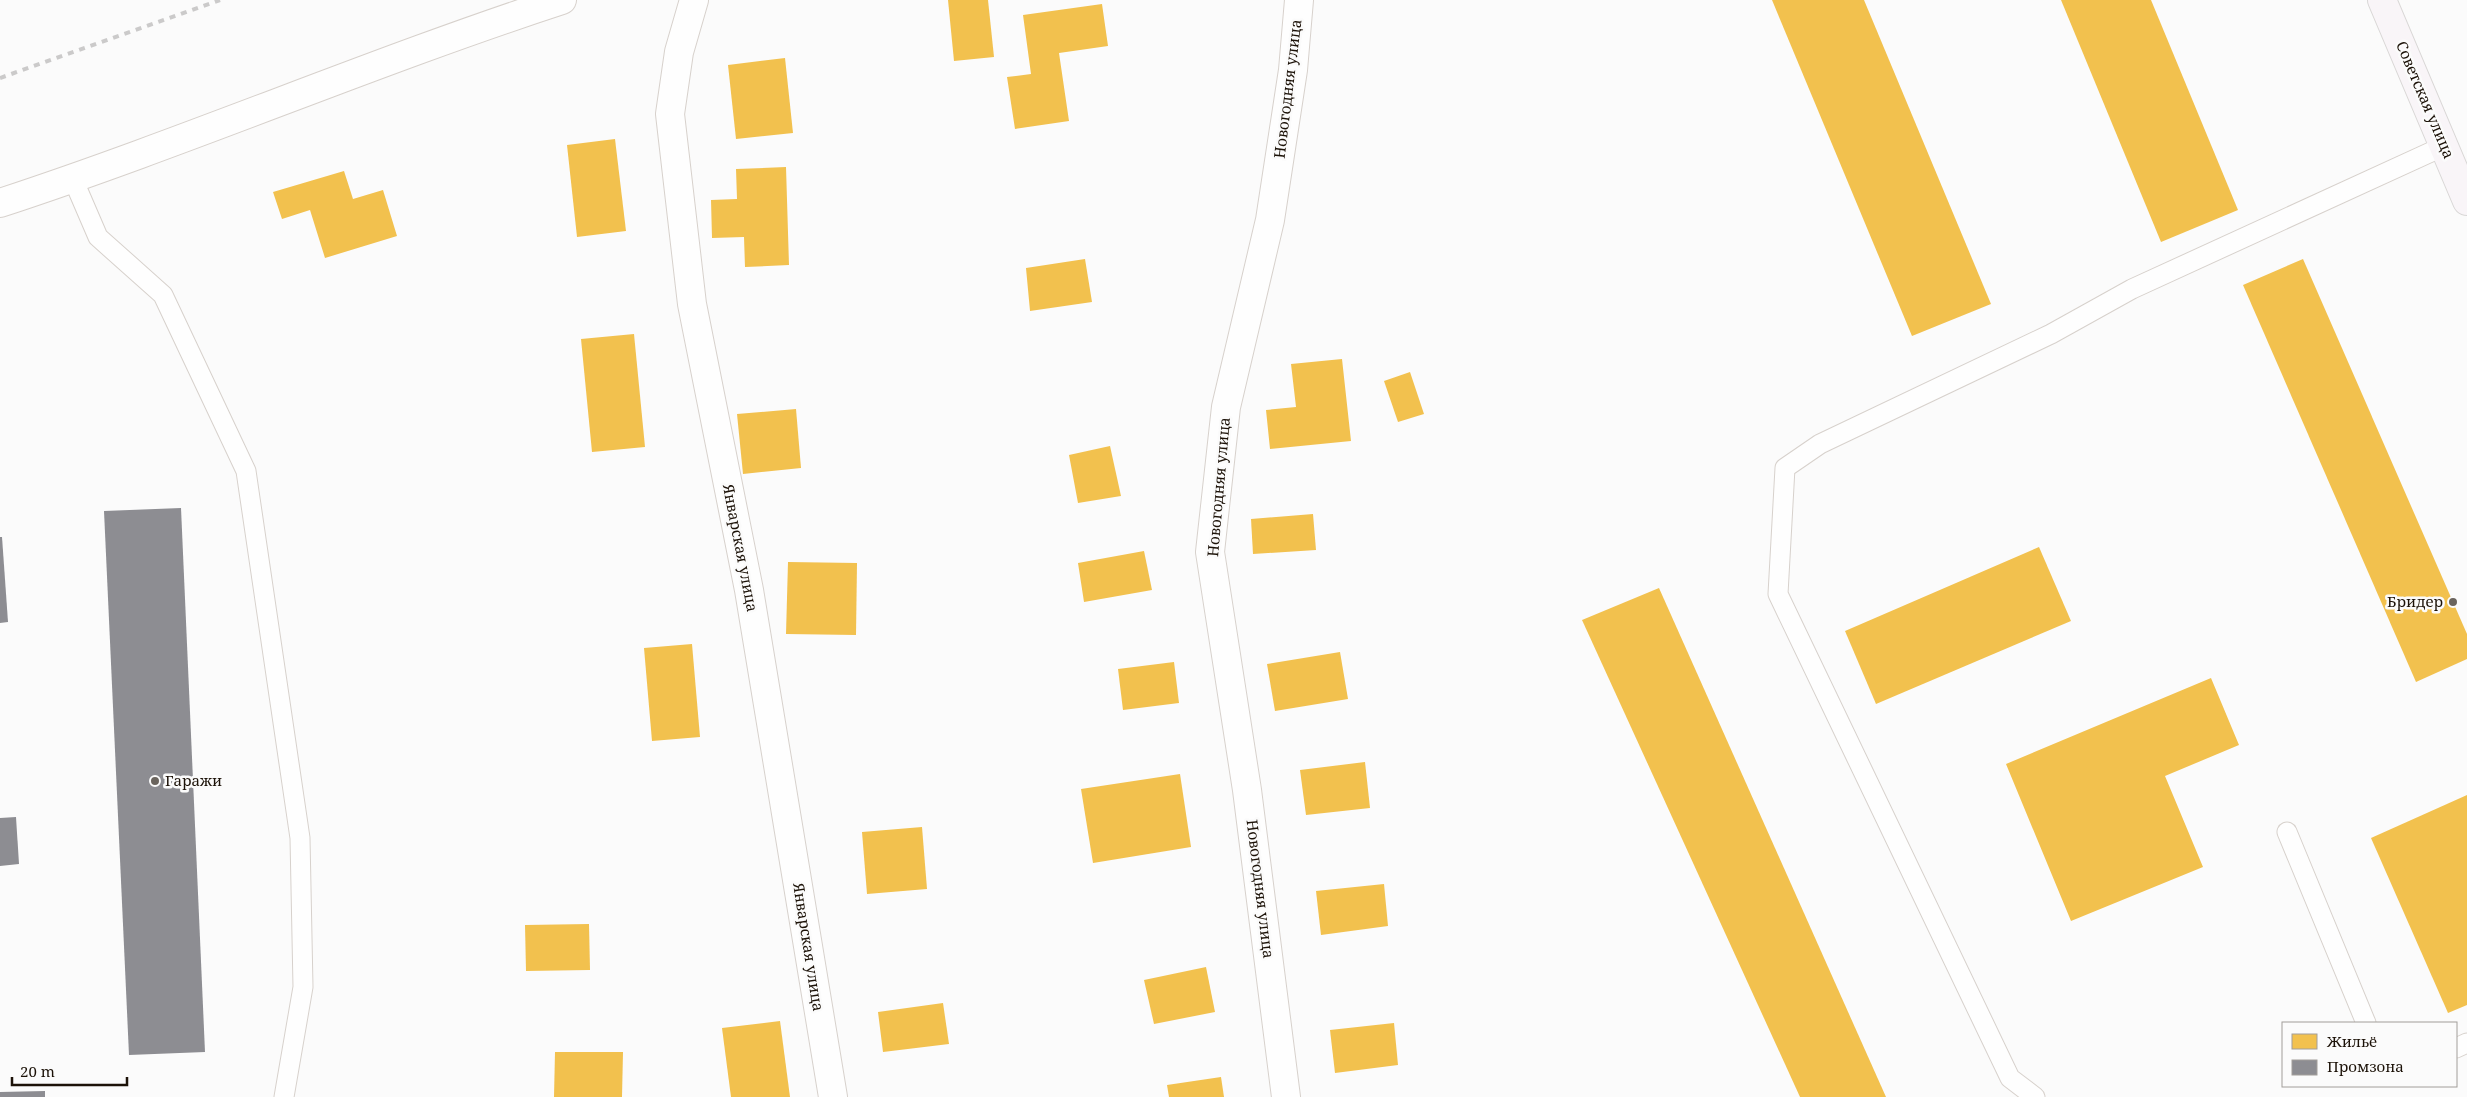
<svg xmlns="http://www.w3.org/2000/svg" width="2467" height="1097" viewBox="0 0 2467 1097" font-family="'Noto Serif',serif">
  <rect width="100%" height="100%" fill="#fbfbfb"/>
  <g fill="#f2c14e">
    <path d="M948 0H988L994 57 954 61Z"/>
    <path d="M1772 0H1864L1991 304 1912 336Z"/>
    <path d="M2061 0H2151L2238 210 2161 242Z"/>
    <path d="M1102 4 1108 46 1059 53 1069 121 1015 129 1007 77 1031 74 1023 15Z"/>
    <path d="M785 58 793 133 736 139 728 65Z"/>
    <path d="M615 139 626 231 577 237 567 145Z"/>
    <path d="M786 167 789 265 745 267 744 237 712 238 711 200 737 199 736 169Z"/>
    <path d="M344 171 353 199 383 190 397 236 325 258 310 210 282 219 273 192Z"/>
    <path d="M1085 259 1092 302 1030 311 1026 268Z"/>
    <path d="M2303 259 2467 634V659L2416 682 2243 285Z"/>
    <path d="M634 334 645 447 592 452 581 339Z"/>
    <path d="M1342 359 1351 441 1270 449 1266 410 1296 407 1291 364Z"/>
    <path d="M1410 372 1424 414 1398 422 1384 381Z"/>
    <path d="M796 409 801 468 743 474 737 414Z"/>
    <path d="M1110 446 1121 496 1078 503 1069 455Z"/>
    <path d="M1313 514 1316 550 1253 554 1251 519Z"/>
    <path d="M2039 547 2071 621 1876 704 1845 631Z"/>
    <path d="M1144 551 1152 590 1084 602 1078 563Z"/>
    <path d="M788 562 857 563 856 635 786 634Z"/>
    <path d="M1659 588 1886 1097H1800L1582 620Z"/>
    <path d="M692 644 700 737 652 741 644 648Z"/>
    <path d="M1340 652 1348 699 1275 711 1267 664Z"/>
    <path d="M1174 662 1179 703 1123 710 1118 669Z"/>
    <path d="M2211 678 2239 745 2165 776 2203 867 2071 921 2006 764Z"/>
    <path d="M1365 762 1370 808 1306 815 1300 770Z"/>
    <path d="M1180 774 1191 847 1093 863 1081 789Z"/>
    <path d="M2467 795V1005L2448 1013 2371 838Z"/>
    <path d="M922 827 927 889 867 894 862 832Z"/>
    <path d="M1384 884 1388 926 1321 935 1316 891Z"/>
    <path d="M589 924 590 970 526 971 525 925Z"/>
    <path d="M1206 967 1215 1012 1154 1024 1144 980Z"/>
    <path d="M943 1003 949 1044 883 1052 878 1012Z"/>
    <path d="M780 1021 790 1097H731L722 1028Z"/>
    <path d="M1394 1023 1398 1065 1335 1073 1330 1030Z"/>
    <path d="M555 1052H623L622 1097H554Z"/>
    <path d="M1221 1077 1224 1097H1169L1167 1085Z"/>
  </g>
  <g fill="#8d8d92">
    <path d="M181 508 205 1052 129 1055 104 511Z"/>
    <path d="M0 537H2L8 622 0 623Z"/>
    <path d="M16 817 19 864 0 866V818Z"/>
    <path d="M45 1091V1097H0V1092Z"/>
  </g>
  <g fill="none" stroke-linecap="round" stroke-linejoin="round">
    <g stroke="#d7d1cc" stroke-width="21">
      <g id="service">
        <path d="M73 179 98 237 163 295 246 471 300 838 303 987 284 1097"/>
        <path d="M2287 832 2366 1023"/>
        <path d="M2456 1048 2467 1043"/>
        <path d="M2035 1097 2010 1078 1778 594 1785 468 1820 444 2051 334 2132 289 2444 146"/>
      </g>
    </g>
    <g stroke="#d7d1cc" stroke-width="30">
      <g id="minor">
        <path d="M694 0 679 52 670 114 692 304 749 590 833 1097"/>
        <path d="M0 203C189 141 372 62 562 0"/>
        <path d="M1286 1097 1247 790 1210 552 1226 407 1270 220 1293 70 1299 0"/>
      </g>
    </g>
    <g stroke="#d9d7d6" stroke-width="30">
      <path id="primary" d="M2382 0 2467 201"/>
    </g>
    <use href="#service" stroke="#fefefe" stroke-width="19"/>
    <use href="#minor" stroke="#fefefe" stroke-width="28"/>
    <use href="#primary" stroke="#f9f5f8" stroke-width="28"/>
    <path stroke="#cbcaca" stroke-width="4" stroke-dasharray="6 6" stroke-linecap="butt" d="M0 78 220 0"/>
  </g>
  <g fill="#6a645d" stroke="#fbfbfb" stroke-width="2">
    <circle cx="2453" cy="602" r="5"/>
    <circle cx="155" cy="781" r="5"/>
  </g>
  <g text-anchor="middle" stroke-width="5" stroke-linejoin="round" paint-order="stroke">
    <g font-size="15" fill="#1c1208" stroke="#fbfbfb">
      <text transform="translate(1288 89) rotate(-83)" y="5">Новогодняя улица</text>
      <text transform="translate(2425 100) rotate(67)" y="5">Советская улица</text>
      <text transform="translate(1219 487) rotate(-85)" y="5">Новогодняя улица</text>
      <text transform="translate(740 548) rotate(79)" y="5">Январская улица</text>
      <text transform="translate(1260 889) rotate(83)" y="5">Новогодняя улица</text>
      <text transform="translate(808 947) rotate(81)" y="5">Январская улица</text>
    </g>
    <g font-size="15" fill="#1c1208" stroke="#fbfbfb" text-anchor="end">
      <text x="2443" y="607">Бридер</text>
      <text x="165" y="786" text-anchor="start">Гаражи</text>
    </g>
  </g>
  <rect x="2282" y="1022" width="175" height="65" fill="#fbfbfb" stroke="#a29e9a"/>
  <rect x="2292" y="1034" width="25" height="15" fill="#f2c14e" stroke="#a29e9a"/>
  <text x="2327" y="1047" font-size="15" fill="#1c1208">Жильё</text>
  <rect x="2292" y="1060" width="25" height="15" fill="#8d8d92" stroke="#a29e9a"/>
  <text x="2327" y="1072" font-size="15" fill="#1c1208">Промзона</text>
  <path d="M12 1077v8h115v-8" fill="none" stroke="#1c1208" stroke-width="2.5"/>
  <text x="20" y="1077" font-size="15" fill="#1c1208" stroke="#fbfbfb" stroke-width="4" paint-order="stroke">20 m</text>
</svg>
